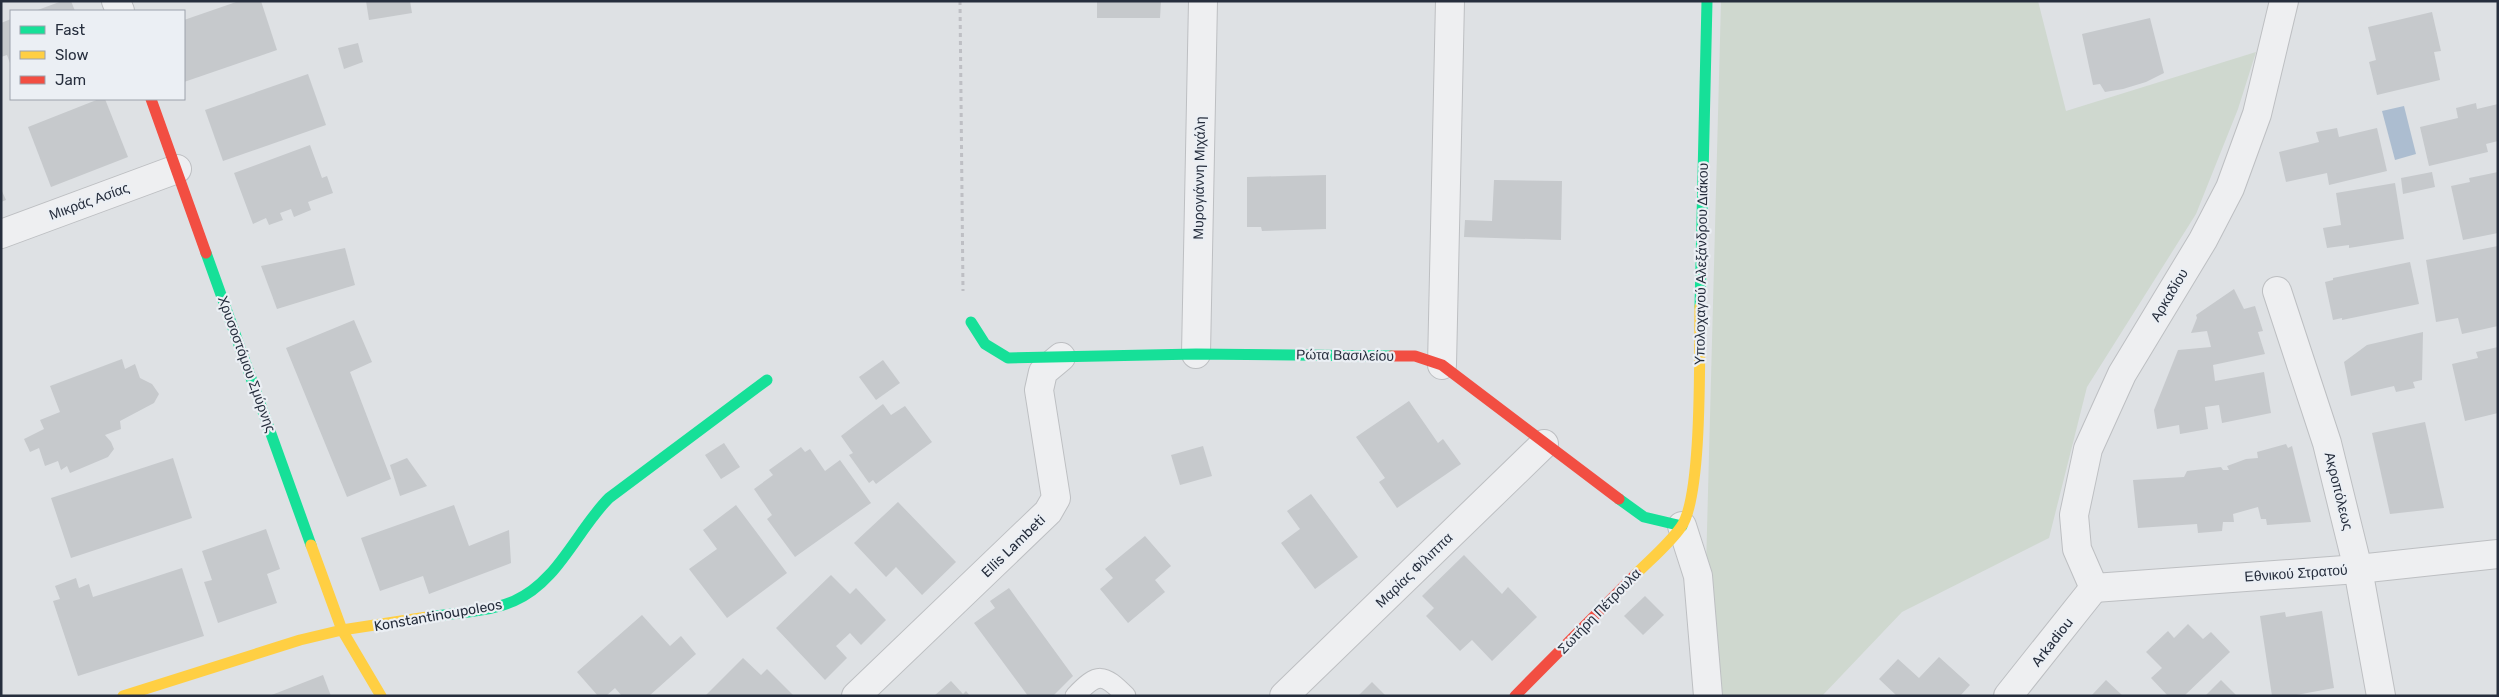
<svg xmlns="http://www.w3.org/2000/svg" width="2499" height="697" viewBox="0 0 2499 697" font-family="Rubik,sans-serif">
  <rect width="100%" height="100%" fill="#dee1e4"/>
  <path fill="#cfd8cf" d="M1721 1H2038L2066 111 2256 52 2238 109 2196 214 2087 387 2049 538 1902 612 1822 696H1715L1706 568Z"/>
  <path fill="#acbdd0" d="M2404 106 2416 154 2395 160 2382 111Z"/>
  <g fill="#c6c9cc">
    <path d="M62 1H71L75 11H35Z"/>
    <path d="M239 1H261L277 50 184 82V20Z"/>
    <path d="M366 1H410L412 13 369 20Z"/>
    <path d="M1097 1H1161L1160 18H1097Z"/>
    <path d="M2432 12 2441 51 2434 52 2440 80 2377 95 2369 62 2376 60 2368 27Z"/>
    <path d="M2150 18 2164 73 2146 82 2123 89 2105 92 2100 84 2093 85 2082 34Z"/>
    <path d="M11 19V66L7 55 1 57V23Z"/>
    <path d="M358 43 363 62 344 69 338 48Z"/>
    <path d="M308 74 326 125 223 161 205 110Z"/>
    <path d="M99 99H105L128 157 51 187 28 127Z"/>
    <path d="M2476 103 2477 109 2498 104V141L2486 144 2488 152 2429 166 2420 127 2458 118 2456 108Z"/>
    <path d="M2337 128 2339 137 2377 128 2387 171 2329 185 2327 173 2286 182 2279 152 2319 142 2316 132Z"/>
    <path d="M310 145 322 178 327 176 333 193 308 202 311 210 294 217 291 209 280 213 283 220 269 225 266 218 253 224 234 173Z"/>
    <path d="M2432 172 2435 187 2403 194 2401 178Z"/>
    <path d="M2498 172V233L2463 240 2451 186 2470 182 2469 178Z"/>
    <path d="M1326 175V229L1262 231 1261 227H1247V177Z"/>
    <path d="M1494 180 1562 181 1561 240 1464 237 1465 220 1492 221Z"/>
    <path d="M2395 183 2404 239 2349 248V245L2327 248 2323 228 2341 225 2336 193Z"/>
    <path d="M1 189 6 200 1 202Z"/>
    <path d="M2498 246V326L2462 334 2458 318 2436 322 2426 260Z"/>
    <path d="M345 248 355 285 277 309 261 266Z"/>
    <path d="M2410 262 2419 304 2342 320V318L2333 320 2325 282 2333 280V278Z"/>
    <path d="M2234 289 2244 309 2255 306 2263 331 2258 332 2265 354 2213 365 2215 381 2264 372 2271 413 2222 423 2219 405 2205 407 2208 429 2180 434 2179 425 2157 429 2154 410 2178 350 2211 347 2207 331 2191 333 2197 318 2196 315Z"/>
    <path d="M354 320 372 362 350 372 391 479 347 497 286 348Z"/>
    <path d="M2423 332 2422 380 2413 382 2415 388 2396 392 2394 386 2351 396 2344 362 2367 345Z"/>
    <path d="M2498 347V413L2465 421 2452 364 2478 358 2476 352Z"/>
    <path d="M122 359 125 369 135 364 140 378 152 384 159 394 154 403 120 421 121 429 105 435 111 442 114 449 108 457 70 473 67 466 61 470 58 461 45 466 39 448 30 452 24 439 44 429 40 420 60 412 50 386Z"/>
    <path d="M883 360 900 383 876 400 859 377Z"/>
    <path d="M1409 401 1438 443 1443 439 1461 464 1397 508 1379 482 1385 478 1356 437Z"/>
    <path d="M883 404 891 415 905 406 932 442 876 484 873 480 869 483 849 455 853 453 841 436Z"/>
    <path d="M2425 422 2444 508 2390 514 2372 433Z"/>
    <path d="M724 443 740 467 721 479 705 455Z"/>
    <path d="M2286 444 2288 448 2292 446 2311 522 2267 525 2266 519H2261L2258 507 2233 514 2234 522H2223L2222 531 2198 533 2197 524 2138 528 2133 480 2184 477 2187 471 2221 467 2223 470H2229L2227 466 2246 459 2258 458 2257 452Z"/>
    <path d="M1203 446 1212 476 1180 485 1171 455Z"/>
    <path d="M801 447 805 452 810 449 825 471 840 460 871 503 795 557 767 519 772 515 754 489 773 475 769 470Z"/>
    <path d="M173 458 192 518 71 558 51 498Z"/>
    <path d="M407 458 427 486 400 496 390 465Z"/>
    <path d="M1311 494 1358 557 1315 589 1281 543 1300 529 1287 511Z"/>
    <path d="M898 502 956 562 922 595 896 567 886 577 854 543Z"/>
    <path d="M454 505 469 546 509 530 511 563 429 594 423 576 380 591 361 538Z"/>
    <path d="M736 505 787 573 727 618 689 569 717 549 703 530Z"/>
    <path d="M266 529 280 569 267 574 277 603 218 623 204 582 212 580 202 551Z"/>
    <path d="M1145 536 1171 566 1155 580 1165 592 1128 623 1100 589 1113 578 1105 569Z"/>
    <path d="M1464 555 1502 594 1508 587 1537 617 1492 661 1472 640 1460 651 1426 616 1434 608 1422 596Z"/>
    <path d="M182 568 204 636 78 676 53 601 60 599 55 586 76 578 79 588 89 584 93 597Z"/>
    <path d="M831 575 850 594 856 588 886 620 861 645 850 633 836 646 847 658 825 680 776 628Z"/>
    <path d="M1009 588 1073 676 1053 696H1028L974 623 995 608 990 601Z"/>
    <path d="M1645 596 1664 615 1643 635 1624 616Z"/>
    <path d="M2322 611 2334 688 2291 696H2272L2260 616 2285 612 2286 617Z"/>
    <path d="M642 615 670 646 681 636 696 654 649 696H622L615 688 606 696H598L577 672Z"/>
    <path d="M2188 624 2203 639 2211 632 2230 652 2184 696H2168L2151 678 2162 668 2146 652 2168 631 2174 638Z"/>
    <path d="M1939 657 1970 685 1960 696H1897L1879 679 1898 659 1919 678Z"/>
    <path d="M743 658 761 675 767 669 794 696H705Z"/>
    <path d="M323 675 331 696H269Z"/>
    <path d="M2106 680 2123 696H2091Z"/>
    <path d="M2221 680 2237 696H2205Z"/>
    <path d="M951 681 963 694 966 691 970 696H934Z"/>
    <path d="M1372 682 1386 696H1358Z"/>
  </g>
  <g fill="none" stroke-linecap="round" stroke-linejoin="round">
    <g stroke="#bdbfc2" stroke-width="21">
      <path id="lane" d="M1075 696C1098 672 1103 673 1126 696"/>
    </g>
    <g stroke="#bdbfc2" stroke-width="30">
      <g id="street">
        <path d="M116 1 120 11"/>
        <path d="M1 234 177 169"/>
        <path d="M2277 291 2327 443 2358 569 2381 696"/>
        <path d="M1196 354 1203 1"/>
        <path d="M1442 365 1450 1"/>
        <path d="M1682 526 1698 576 1708 696"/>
        <path d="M2094 588 2077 549 2074 515 2088 449 2122 374 2203 240 2230 188 2257 114 2284 1"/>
        <path d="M2094 588 2358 569 2498 554"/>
        <path d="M856 696 1048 512 1056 498 1039 390 1043 372 1061 357"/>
        <path d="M1284 696 1544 444"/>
        <path d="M2008 696 2094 588"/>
      </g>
    </g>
    <path stroke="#bebfc4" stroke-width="3" stroke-dasharray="4 4" stroke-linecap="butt" d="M960 1 963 291"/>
    <use href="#lane" stroke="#eeeff1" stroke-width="19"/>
    <use href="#street" stroke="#eeeff1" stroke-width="28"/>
    <g stroke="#16e098" stroke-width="11">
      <path d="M206 253 311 545"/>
      <path d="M1700 307 1707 1"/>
      <path d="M971 322 985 344 1008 358 1196 354 1391 356"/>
      <path d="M1619 499 1644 517 1682 526"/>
      <path d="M427 617C455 613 488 612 514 601 558 582 577 530 609 498L767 380"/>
    </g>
    <g stroke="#ffcf43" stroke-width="11">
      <path d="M311 545 342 630 381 696"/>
      <path d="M1636 574C1651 559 1669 544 1681 527 1703 497 1699 350 1700 307"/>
      <path d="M123 696 300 640 342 630 427 617"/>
    </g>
    <g stroke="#f24e42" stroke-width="11">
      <path d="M151 99 206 253"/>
      <path d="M1391 356H1415L1442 365 1619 499"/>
      <path d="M1515 696 1636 574"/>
    </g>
  </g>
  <g text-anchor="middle" stroke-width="4.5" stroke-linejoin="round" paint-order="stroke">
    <g font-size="14" fill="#262e3d" stroke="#ebeff4">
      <text transform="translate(1199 178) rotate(-89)" y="5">Μυρογιάννη Μιχάλη</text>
      <text transform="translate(89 201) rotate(-20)" y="5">Μικράς Ασίας</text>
      <text transform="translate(1701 264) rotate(-89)" y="5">Υπολοχαγού Αλεξάνδρου Διάκου</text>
      <text transform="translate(2169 295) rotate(-59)" y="5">Αρκαδίου</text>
      <text transform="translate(1345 355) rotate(1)" y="5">Ρώτα Βασιλείου</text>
      <text transform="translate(247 364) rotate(70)" y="5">Χρυσοστόμου Σμύρνης</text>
      <text transform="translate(2339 491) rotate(76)" y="5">Ακροπόλεως</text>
      <text transform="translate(1013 546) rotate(-44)" y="5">Ellis Lambeti</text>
      <text transform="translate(1414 570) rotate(-44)" y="5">Μαρίας Φίλιππα</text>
      <text transform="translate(2296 573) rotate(-4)" y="5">Εθνικού Στρατού</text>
      <text transform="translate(1599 611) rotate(-46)" y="5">Σωτήρη Πέτρουλα</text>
      <text transform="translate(438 615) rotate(-10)" y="5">Konstantinoupoleos</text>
      <text transform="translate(2052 642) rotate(-52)" y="5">Arkadiou</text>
    </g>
  </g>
  <rect width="2499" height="697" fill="none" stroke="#262e3d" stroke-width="5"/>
  <rect x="10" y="10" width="175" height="90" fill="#ebeff4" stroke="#9ca2ab"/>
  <rect x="20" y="26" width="25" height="8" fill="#16e098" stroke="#9ca2ab"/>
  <text x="55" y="35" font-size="15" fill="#262e3d">Fast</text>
  <rect x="20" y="51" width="25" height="8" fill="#ffcf43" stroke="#9ca2ab"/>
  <text x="55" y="60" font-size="15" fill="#262e3d">Slow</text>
  <rect x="20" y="76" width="25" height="8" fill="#f24e42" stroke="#9ca2ab"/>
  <text x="55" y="85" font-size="15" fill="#262e3d">Jam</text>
</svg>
